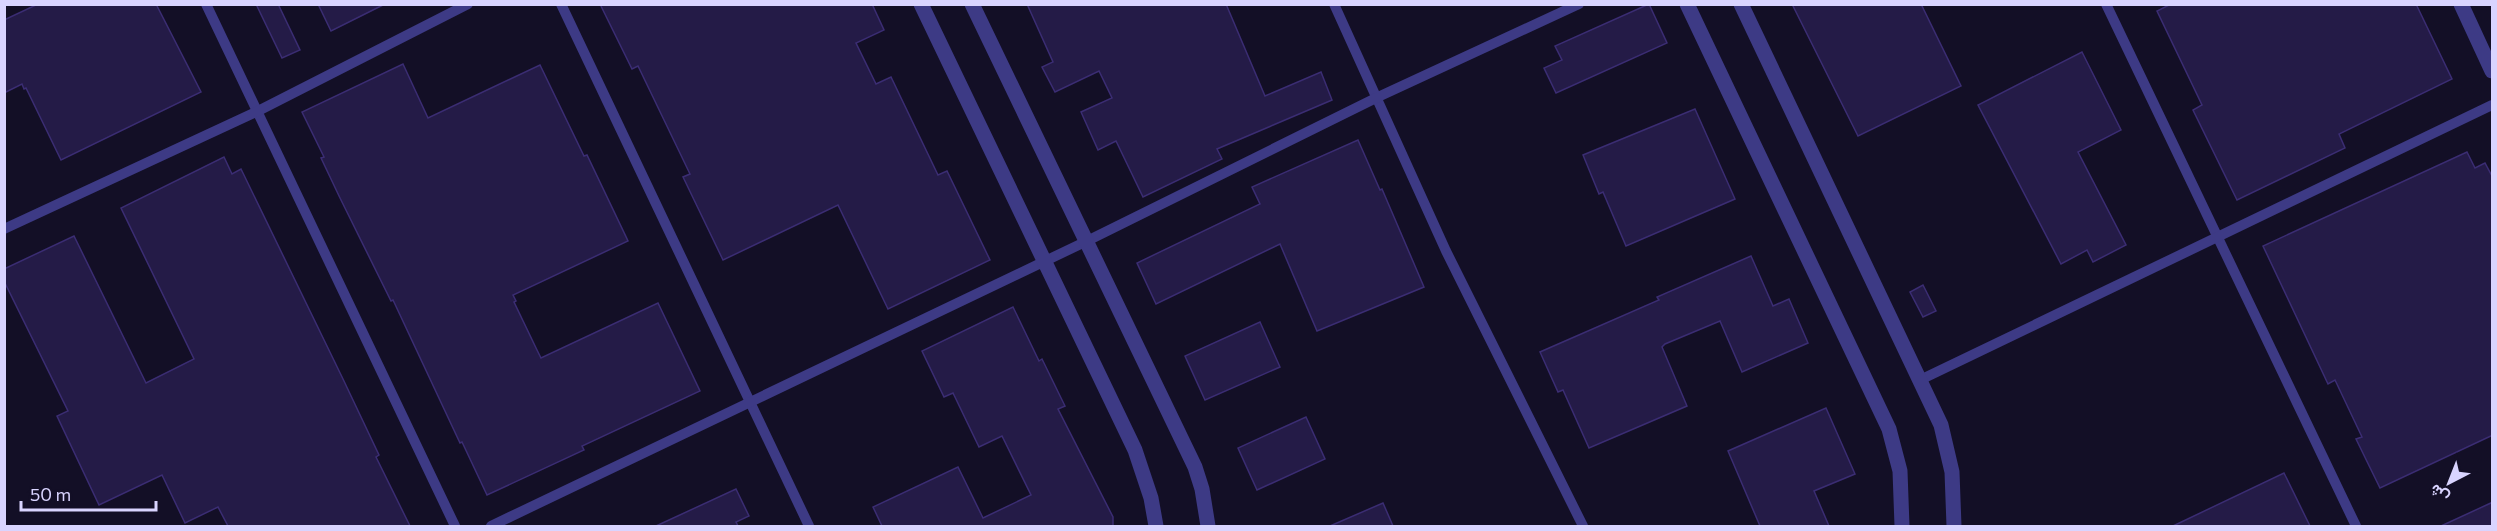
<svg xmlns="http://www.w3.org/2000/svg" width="2497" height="531" viewBox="0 0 2497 531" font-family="Commissioner,Vazirmatn,sans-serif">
  <rect width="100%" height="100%" fill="#130f26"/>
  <g fill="#241b47" stroke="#3b2d73" stroke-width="1.5">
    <path d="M38 4H156L201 92 61 160 26 88 24 89 22 84 4 93V20Z"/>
    <path d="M256 4H278L300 50 282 58Z"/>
    <path d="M318 4H385L331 31Z"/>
    <path d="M600 4H872L884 30 856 43 876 84 891 77 938 175 947 171 990 260 888 309 838 205 723 260 683 177 690 174 638 66 632 69Z"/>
    <path d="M1027 4H1226L1265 96 1321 72 1332 100 1217 149 1222 159 1143 197 1116 141 1098 150 1081 112 1112 98 1099 71 1055 92 1042 67 1053 62Z"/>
    <path d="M1649 4 1667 43 1556 93 1544 68 1562 60 1555 46Z"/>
    <path d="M1792 4H1921L1961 86 1858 136Z"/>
    <path d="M2171 4H2416L2452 79 2339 134 2345 148 2237 200 2193 110 2202 105 2157 11Z"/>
    <path d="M2082 52 2121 130 2078 152 2126 245 2093 262 2087 250 2061 264 1978 105Z"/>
    <path d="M403 64 428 118 540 65 584 156 587 155 628 241 513 295 516 301 514 302 537 350 541 358 658 303 700 391 582 446 584 450 487 495 462 442 460 443 393 300 391 301 340 198 321 158 324 157 302 112Z"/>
    <path d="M1695 109 1735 199 1626 246 1603 192 1599 194 1583 155Z"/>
    <path d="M1358 140 1380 190 1382 189 1424 287 1317 331 1280 244 1156 304 1137 263 1260 204 1252 187Z"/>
    <path d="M2467 152 2475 168 2485 163 2493 178V435L2380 488 2356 439 2362 437 2335 380 2328 384 2263 246Z"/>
    <path d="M224 157 232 174 241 169 343 379 379 455 376 457 410 526H228L218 507 185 523 162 475 99 505 57 416 68 411 4 281V269L74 236 146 383 194 359 121 208Z"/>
    <path d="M1751 256 1773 306 1789 299 1808 343 1742 372 1720 321 1665 344 1662 347 1687 406 1589 448 1563 390 1558 392 1540 352 1659 300 1657 297Z"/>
    <path d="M1923 285 1936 311 1923 317 1910 292Z"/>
    <path d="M1013 307 1039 361 1042 359 1065 406 1058 409 1113 517V526H882L873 507 958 467 983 518 1031 495 1002 436 979 447 953 393 944 397 922 351Z"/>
    <path d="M1260 322 1280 367 1205 400 1185 356Z"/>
    <path d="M1826 408 1855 474 1814 491 1829 526H1760L1728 451Z"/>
    <path d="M1306 417 1325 459 1257 490 1238 448Z"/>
    <path d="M2284 473 2310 526H2173Z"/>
    <path d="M736 489 749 516 736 522 738 526H656Z"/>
    <path d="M2493 502V526H2441Z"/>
    <path d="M1383 503 1393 526H1330Z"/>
  </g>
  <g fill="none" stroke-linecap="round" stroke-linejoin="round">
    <g stroke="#3d3a85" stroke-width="10">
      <path d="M206 4 455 526"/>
      <path d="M561 4 809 526"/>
      <path d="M1334 4 1446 251 1583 526"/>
      <path d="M2106 4 2356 526"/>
      <path d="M4 229 258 111 468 4"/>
      <path d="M1920 380 2492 105"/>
      <path d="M491 526 1087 241 1378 97 1579 4"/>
    </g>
    <g stroke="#3d3a85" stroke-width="15">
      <path d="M1687 4 1889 429 1900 471 1902 526"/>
      <path d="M1741 4 1941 425 1952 472 1954 526"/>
    </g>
    <g stroke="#3d3a85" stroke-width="15">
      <path d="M921 4 1135 450 1151 498 1156 526"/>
      <path d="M972 4 1195 467 1202 489 1208 526"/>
      <path d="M2461 4 2492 71"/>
    </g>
  </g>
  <rect width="2497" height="531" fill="none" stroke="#d9d4ff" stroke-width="12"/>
  <g transform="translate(2449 483) rotate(222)" stroke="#130f26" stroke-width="4.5" paint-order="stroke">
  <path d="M0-4.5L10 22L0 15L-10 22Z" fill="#d9d4ff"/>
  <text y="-9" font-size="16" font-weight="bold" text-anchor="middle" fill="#d9d4ff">ش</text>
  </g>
  <path d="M21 501v9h135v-9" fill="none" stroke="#d9d4ff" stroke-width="3"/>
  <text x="30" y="501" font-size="18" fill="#d9d4ff" stroke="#130f26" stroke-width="4.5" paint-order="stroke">50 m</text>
</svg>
